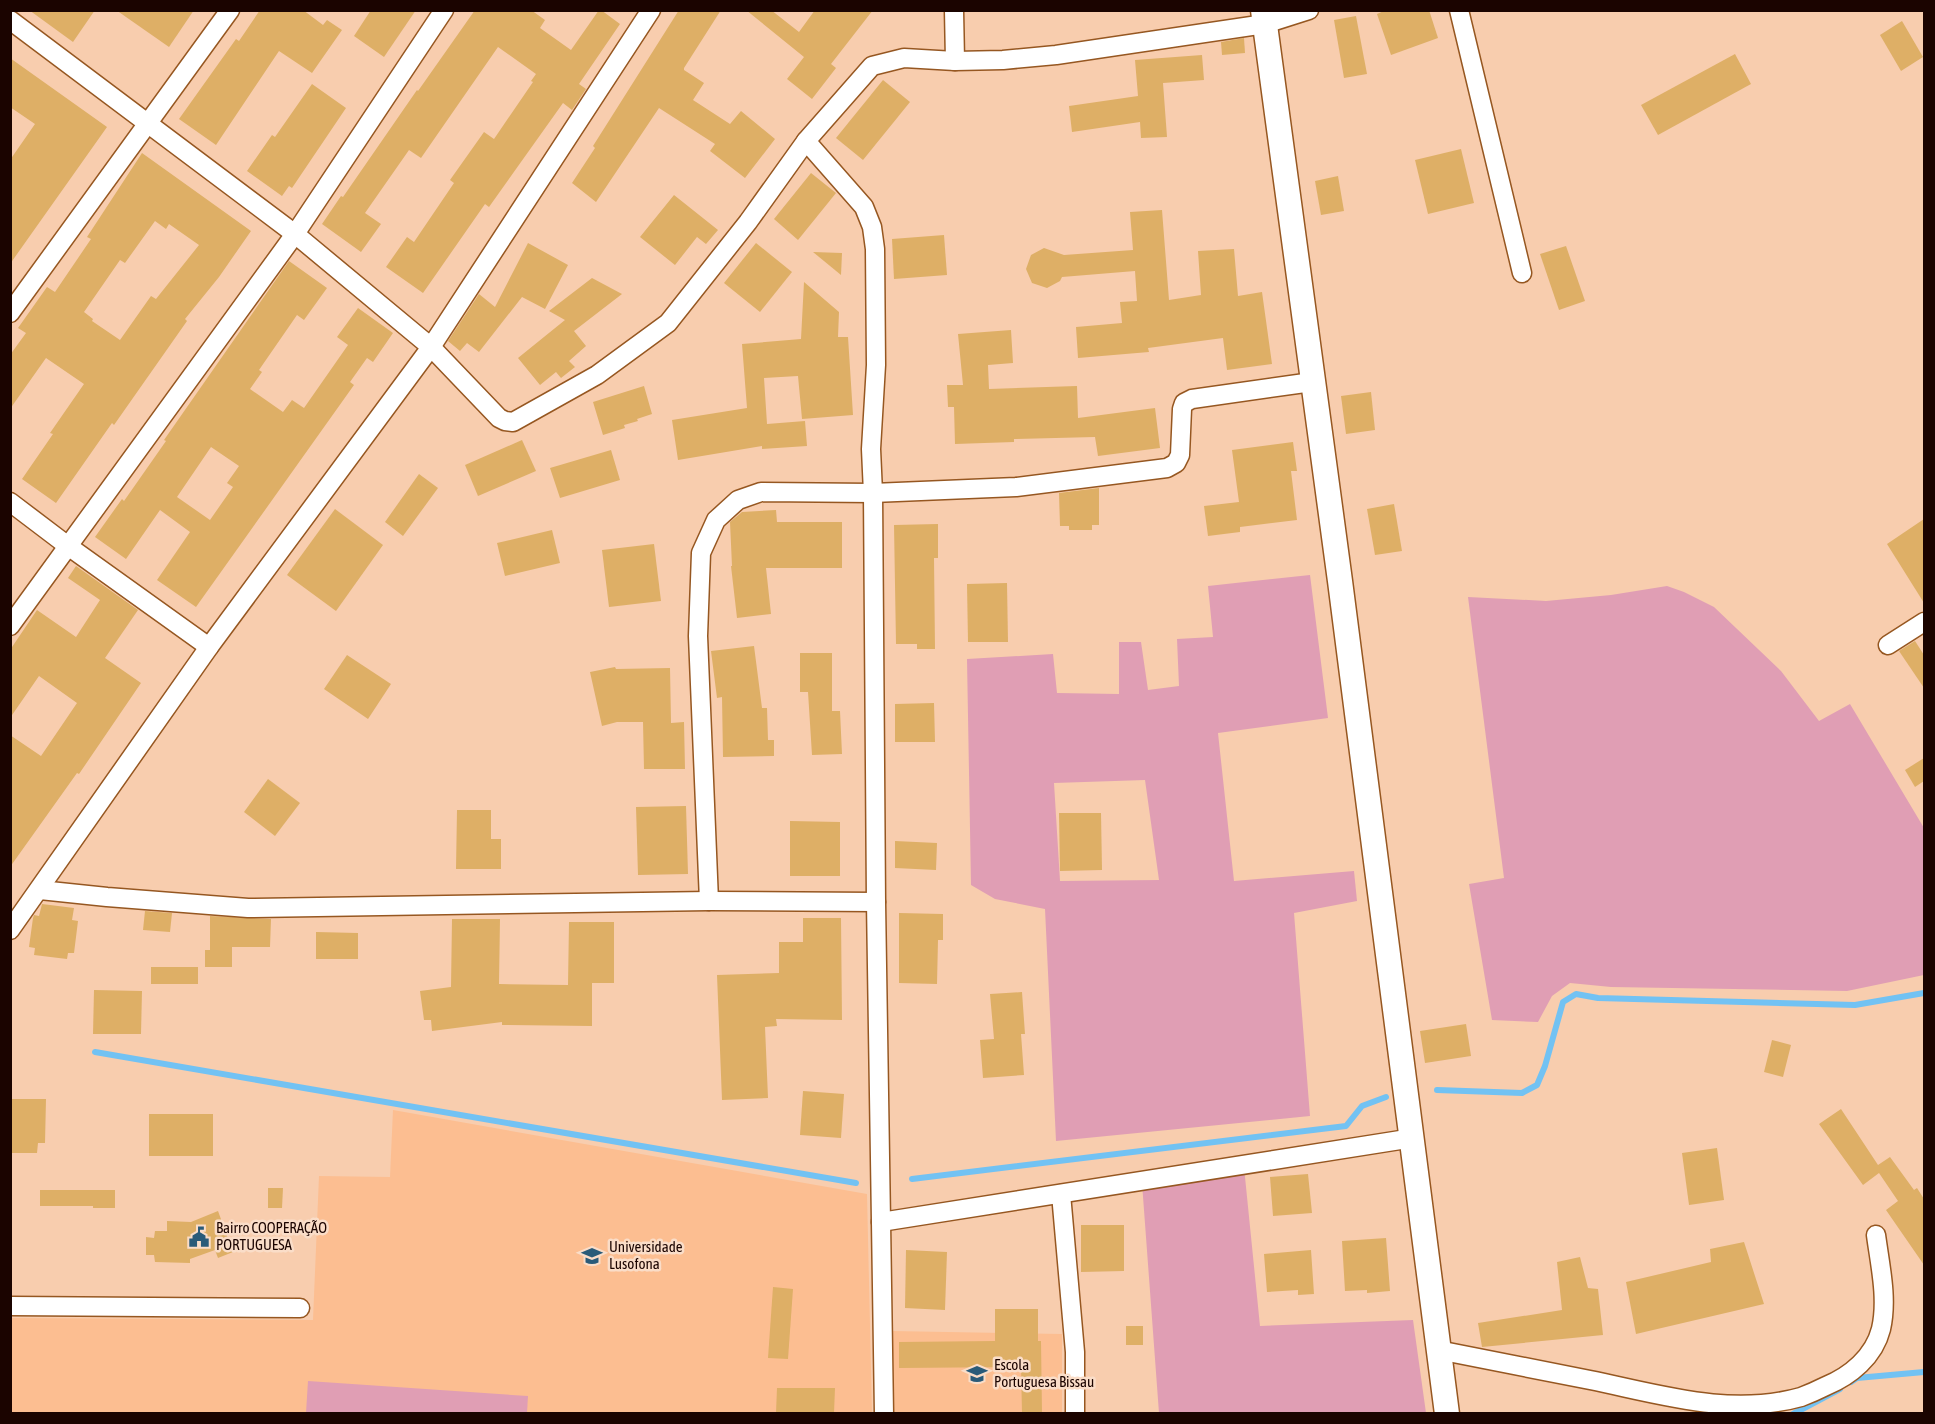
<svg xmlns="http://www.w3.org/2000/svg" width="1935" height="1424" viewBox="0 0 1935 1424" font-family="'Asap Condensed',sans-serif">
  <rect width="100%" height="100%" fill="#f8cdae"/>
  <g fill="#fcbe91">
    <path d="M393 1110 867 1194 872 1413 11 1414V1318L313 1320 319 1176 390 1177Z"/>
    <path d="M891 1331 1062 1334V1413H892Z"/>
  </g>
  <g fill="#e09eb4" fill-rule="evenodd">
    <path d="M1310 575 1328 718 1218 733 1234 881 1354 871 1357 901 1294 913 1310 1116 1056 1141 1045 909 995 899 971 885 967 659 1053 654 1057 693 1119 694V642H1141L1148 690 1179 686 1177 639 1213 637 1208 586ZM1145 780 1159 880 1060 881 1054 783Z"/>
    <path d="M1667 586 1684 592 1714 607 1781 671 1819 721 1850 704 1924 828V975L1847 991 1611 987 1570 983 1552 996 1538 1022 1492 1020 1469 884 1504 878 1468 597 1546 601 1611 595Z"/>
    <path d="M1244 1167 1260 1326 1413 1320 1426 1413H1159L1142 1183Z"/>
    <path d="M308 1381 528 1396 527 1413H306Z"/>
  </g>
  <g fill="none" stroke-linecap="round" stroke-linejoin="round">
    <g stroke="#72c2f3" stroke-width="6">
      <path d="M95 1052 856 1183"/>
      <path d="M1437 1090 1522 1093 1537 1085 1545 1066 1563 1002 1576 994 1598 998 1855 1005 1924 993"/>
      <path d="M912 1179 1346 1126 1362 1106 1386 1097"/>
      <path d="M1851 1382 1857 1378 1924 1372"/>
      <path d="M1793 1414 1840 1389"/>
    </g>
  </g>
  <g fill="#deaf66" fill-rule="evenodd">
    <path d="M29 10H95L73 42Z"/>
    <path d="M116 10H194L169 47Z"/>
    <path d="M260 10H303L323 25 327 20 342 30 312 73 279 51 216 145 179 119 236 39 239 41Z"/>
    <path d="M371 10H416L384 57 354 36Z"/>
    <path d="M475 10H531L545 20 540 28 571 50 599 10H601L620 24 579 84 586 89 572 110 563 103 489 207 485 204 423 293 386 267 407 237 414 242 454 183 450 180 484 132 494 139 533 82 531 81 536 74 498 47 421 158 409 150 365 213 381 224 361 252 322 224 341 196 343 197 417 90 418 91Z"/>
    <path d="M679 10H721L684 68V70L704 83 693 100 730 124 741 111 775 139 745 178 710 151 715 144 659 108 596 202 572 183 595 148 593 146Z"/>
    <path d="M746 10H771L799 32 815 10H873L831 64 836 68 812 99 787 79 804 57Z"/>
    <path d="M1386 10H1429L1438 38 1391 55 1377 14Z"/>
    <path d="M1356 16 1367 74 1344 78 1334 20Z"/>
    <path d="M1902 21 1923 57 1901 71 1880 35Z"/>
    <path d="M1244 38 1245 53 1222 55 1221 42Z"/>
    <path d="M1735 54 1751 84 1658 135 1641 105Z"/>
    <path d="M1202 55 1204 80 1163 83 1167 137 1141 138 1140 122 1072 132 1069 106 1138 96 1135 60Z"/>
    <path d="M10 58 107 127 10 264V160L35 124 10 107Z"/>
    <path d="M883 80 910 102 863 160 836 138Z"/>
    <path d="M312 84 346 108 292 188 289 186 282 196 247 171 272 135 275 137Z"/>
    <path d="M1461 149 1474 203 1428 214 1415 160Z"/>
    <path d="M142 153 251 231 219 277 185 319 187 321 114 425 112 423 56 503 22 479 53 434 50 433 84 384 46 358 10 409V355L26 333 18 328 47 287 55 292 91 239 87 237ZM155 221 166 229 169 224 199 245 156 299 151 296 120 340 92 321 93 319 84 312 120 260 125 263Z"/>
    <path d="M811 173 836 193 798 240 774 219Z"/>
    <path d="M1338 176 1344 211 1321 215 1315 181Z"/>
    <path d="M674 195 718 230 706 244 697 237 675 265 640 237Z"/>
    <path d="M1162 210 1169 300 1201 295 1198 251 1234 249 1238 296 1262 292 1272 364 1227 370 1223 338 1148 348 1149 352 1078 358 1076 327 1122 323 1120 302 1137 301 1135 271 1062 277 1060 281 1047 288 1032 283 1026 269 1031 255 1044 248 1064 255 1133 250 1130 212Z"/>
    <path d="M944 235 947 275 894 279 892 239Z"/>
    <path d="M528 243 568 265 545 309 522 297 479 352 467 343 460 351 448 341 479 294 495 307Z"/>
    <path d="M756 243 792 272 760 312 724 283Z"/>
    <path d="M1566 246 1585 301 1559 310 1540 254Z"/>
    <path d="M813 252 842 253 841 275Z"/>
    <path d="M289 261 327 288 304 320 297 315 259 370 262 372 250 389 283 412 292 400 304 408 348 345 337 337 358 308 393 333 373 362 367 358 350 382 354 385 196 607 157 580 190 532 160 510 126 559 95 537 122 499 124 501 166 441 164 440ZM211 447 239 466 227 483 233 487 210 520 177 497Z"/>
    <path d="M592 278 622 294 574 331 586 346 569 361 575 367 561 378 556 372 540 385 518 358 565 320 549 311Z"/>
    <path d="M804 282 839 312 838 337H848L853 415 802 419 798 376 764 378 767 424 805 421 807 446 762 449V446L678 460 672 420 747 408 742 344 801 339Z"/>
    <path d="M1011 330 1013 363 988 365 989 389 1077 386 1078 418 1155 408 1160 448 1098 456 1095 437 1014 439V442L955 444 954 407H948L947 385H963L958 334Z"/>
    <path d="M644 386 652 414 637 419 638 421 624 425 625 428 603 435 593 402Z"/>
    <path d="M1371 392 1375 430 1346 434 1341 396Z"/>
    <path d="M522 440 536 471 478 496 465 465Z"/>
    <path d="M1293 442 1297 471H1291L1297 520 1240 527V532L1208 536 1204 506 1239 502 1232 450Z"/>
    <path d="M611 450 620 480 560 498 550 468Z"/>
    <path d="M419 474 438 488 403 536 385 522Z"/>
    <path d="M1099 488V525H1092V530H1069V526H1060L1059 493Z"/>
    <path d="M1394 504 1402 551 1375 555 1367 509Z"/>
    <path d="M335 509 383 545 336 611 287 575Z"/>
    <path d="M776 510 777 522H842V568H766L771 614 737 618 731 566H732L730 522 742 512Z"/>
    <path d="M1924 519V603L1887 544Z"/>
    <path d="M938 524V558H934L935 649H917V644H896L894 525Z"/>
    <path d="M552 530 560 563 505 576 497 543Z"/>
    <path d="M654 544 661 601 609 607 602 550Z"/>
    <path d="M76 566 138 610 105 658 141 683 79 774 77 773 10 867V735L41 756 77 703 39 676 10 718V650L37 610 76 637 100 600 68 578Z"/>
    <path d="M1007 583 1008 642H968L967 584Z"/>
    <path d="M1915 641 1924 655V688L1899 651Z"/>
    <path d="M754 646 762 708H767L768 740H774V756L723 757 722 697 717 698 711 651Z"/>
    <path d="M800 653H832V711H840L842 754 812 755 808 692H800Z"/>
    <path d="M347 655 391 684 368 719 324 689Z"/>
    <path d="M615 667 616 669 670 668 671 723 684 722 685 769H644L643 722H617L602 726 590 672Z"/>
    <path d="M934 703 935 742H895V704Z"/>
    <path d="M1924 758V781L1915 787 1905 770Z"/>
    <path d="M268 779 300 803 275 836 244 812Z"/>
    <path d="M686 806 688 874 638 875 636 807Z"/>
    <path d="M457 810H491V839H501V869H456Z"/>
    <path d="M1059 813H1101L1102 870 1060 871Z"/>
    <path d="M790 821 840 822V876H790Z"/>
    <path d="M895 841 937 843 936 870 895 868Z"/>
    <path d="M42 904 74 908 72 920 78 921 74 953H68L67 959 34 955 35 948 29 947 33 918 34 915 39 916Z"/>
    <path d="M145 911 172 913 170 932 143 930Z"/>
    <path d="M899 913 943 914V940H938L937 984 899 983Z"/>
    <path d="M210 916 271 919 270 947H232V967H205V950H210Z"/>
    <path d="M803 918H841L842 1020 776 1019 777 1026 765 1027 768 1098 722 1100 717 975 779 973V942H803Z"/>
    <path d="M452 919H500L499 984 568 985 569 922H614V983H592V1026L502 1025V1022L432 1031 431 1020H424L420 991 451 987Z"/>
    <path d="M316 932 358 933V959H316Z"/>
    <rect x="151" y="967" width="47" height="17"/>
    <path d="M94 990 142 991 141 1034H93Z"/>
    <path d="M1022 992 1025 1034H1021L1024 1075 983 1078 980 1040 994 1039 990 994Z"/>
    <path d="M1466 1024 1471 1056 1425 1063 1420 1031Z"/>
    <path d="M1772 1040 1791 1045 1783 1077 1764 1072Z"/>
    <path d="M803 1091 844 1094 841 1138 800 1135Z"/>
    <path d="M10 1099H46L45 1143H38L37 1153H10Z"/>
    <path d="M1841 1109 1878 1165 1890 1157 1914 1190 1917 1188 1924 1199V1265L1886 1210 1898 1201 1879 1173 1863 1185 1819 1124Z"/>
    <rect x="149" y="1114" width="64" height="42"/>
    <path d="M1717 1148 1724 1200 1689 1205 1682 1153Z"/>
    <path d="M1308 1174 1312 1213 1273 1216 1270 1177Z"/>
    <path d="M268 1188H283L282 1208H268Z"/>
    <path d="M40 1190H115V1208H93V1206H40Z"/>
    <path d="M218 1211 233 1252 218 1258 215 1250 190 1259V1263L155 1262 154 1255H146V1237L154 1238 155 1231H167V1221L191 1222Z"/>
    <path d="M1081 1225H1124V1271L1081 1272Z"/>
    <path d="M1386 1238 1390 1291 1367 1293V1290L1345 1291 1342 1241Z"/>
    <path d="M1744 1242 1764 1304 1636 1334 1626 1282 1711 1262 1710 1249Z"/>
    <path d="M906 1250 947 1252 945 1310 905 1308Z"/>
    <path d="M1311 1250 1314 1294 1298 1295V1290L1267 1292 1264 1254Z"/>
    <path d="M1580 1257 1588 1288 1598 1289 1603 1335 1482 1347 1478 1323 1562 1310 1557 1262Z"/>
    <path d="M773 1287 793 1289 788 1359 768 1358Z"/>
    <path d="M995 1309H1038V1341H1041L1042 1413H1022L1021 1367 899 1368V1342L995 1341Z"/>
    <rect x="1126" y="1326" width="17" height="19"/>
    <path d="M777 1388H835L834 1413H776Z"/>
  </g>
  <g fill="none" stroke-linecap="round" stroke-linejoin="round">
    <g stroke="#965721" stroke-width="21">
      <g id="minor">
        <path d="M954 10 955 61"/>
        <path d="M1459 10 1522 273"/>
        <path d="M10 20 295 234 431 347 499 418 505 421 513 422 597 375 668 323 748 222 806 141 872 66 904 58 955 61 1003 60 1056 55 1265 24 1309 10"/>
        <path d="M806 141 864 207 872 227 875 249 876 365 871 449 873 493 876 902 884 1414"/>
        <path d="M10 313 230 10"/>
        <path d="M10 502 68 546 209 647"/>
        <path d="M10 626 295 234 444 10"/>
        <path d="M1888 645 1924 622"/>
        <path d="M40 890 107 897 248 908 709 901 876 902"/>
        <path d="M709 901 698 636 701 553 716 520 738 500 761 492 873 493 1016 487 1167 468 1176 463 1180 455 1182 409 1184 403 1192 399 1312 382"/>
        <path d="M10 930 209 647 431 347 651 10"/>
        <path d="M1061 1194 1075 1352V1414"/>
        <path d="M881 1222 1413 1138"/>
        <path d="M10 1306 300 1308"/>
        <path d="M1438 1350C1489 1360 1539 1370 1590 1380 1659 1394 1730 1417 1801 1397 1809 1394 1818 1390 1826 1386 1850 1376 1874 1357 1881 1329 1888 1299 1880 1265 1876 1235"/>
      </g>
    </g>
    <g stroke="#965721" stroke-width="27">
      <path id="secondary" d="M1263 10 1340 581 1447 1414"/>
    </g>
    <use href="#minor" stroke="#fff" stroke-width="18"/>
    <use href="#secondary" stroke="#fff" stroke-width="24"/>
  </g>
  <defs>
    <g id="civic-bare" transform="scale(1.62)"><path d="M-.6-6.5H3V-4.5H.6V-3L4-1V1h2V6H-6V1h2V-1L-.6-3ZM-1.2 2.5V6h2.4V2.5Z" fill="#2a5b79" stroke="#faddc8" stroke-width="2.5" paint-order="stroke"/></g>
    <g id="university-bare" transform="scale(1.62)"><path d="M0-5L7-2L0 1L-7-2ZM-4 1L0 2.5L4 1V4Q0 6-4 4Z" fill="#2a5b79" stroke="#faddc8" stroke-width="2.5" paint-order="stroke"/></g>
    <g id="school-bare" transform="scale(1.62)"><path d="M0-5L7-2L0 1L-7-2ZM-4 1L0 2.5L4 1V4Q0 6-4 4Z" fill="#2a5b79" stroke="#faddc8" stroke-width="2.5" paint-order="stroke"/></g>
  </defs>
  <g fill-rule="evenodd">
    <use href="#civic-bare" x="199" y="1237"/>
    <use href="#university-bare" x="592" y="1256"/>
    <use href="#school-bare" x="977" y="1374"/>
  </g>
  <g text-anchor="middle" stroke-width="5" stroke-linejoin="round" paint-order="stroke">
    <g font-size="15" fill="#1b0400" stroke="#faddc8" text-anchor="start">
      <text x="216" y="1233">Bairro COOPERAÇÃO<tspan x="216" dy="17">PORTUGUESA</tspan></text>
      <text x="609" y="1252">Universidade<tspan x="609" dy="17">Lusofona</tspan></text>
      <text x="994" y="1370">Escola<tspan x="994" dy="17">Portuguesa Bissau</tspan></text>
    </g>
  </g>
  <rect width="1935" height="1424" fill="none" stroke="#1b0400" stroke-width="24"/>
</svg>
